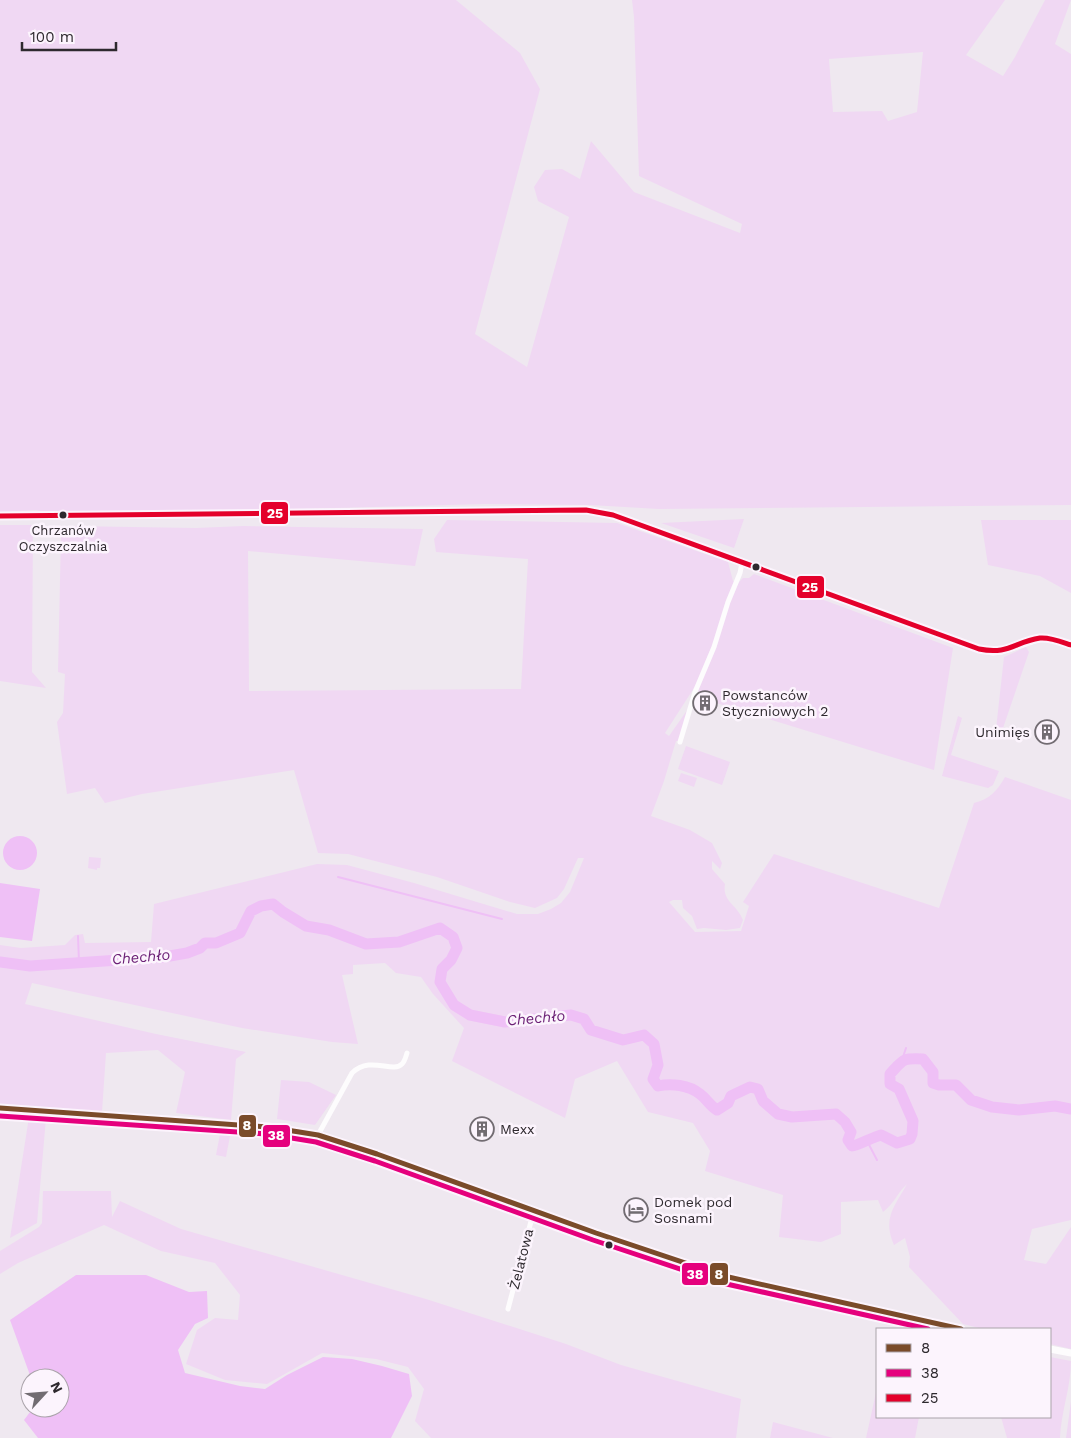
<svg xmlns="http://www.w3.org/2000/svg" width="1071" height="1438" viewBox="0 0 1071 1438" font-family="'Work Sans',sans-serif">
  <rect width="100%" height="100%" fill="#efe8f0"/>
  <g fill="#f0d8f3" fill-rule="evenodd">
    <path d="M0 0H456L520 53 540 89 475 334 527 367 569 217 538 201 534 187 545 170 562 169 580 179 591 141 634 192 740 233 742 224 639 176 634 17 632 0H1005L966 55 1003 76 1015 57 1045 0H1071L1055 44 1071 54V505L659 509 590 505 486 504 260 510 49 513 36 510 0 512ZM923 52 917 112 888 121 882 111 833 112 829 59Z"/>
    <path d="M744 519 734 548 661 523Z"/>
    <path d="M447 520 617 523 728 562 733 581 738 583 743 578H749L754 574 953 648 934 770 710 701 694 688 665 733 669 736 688 709 679 741H676L664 781 651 816 690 830 712 843 722 863 720 869 712 861V869L725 884C722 902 737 904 743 920L740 928 726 930 704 928 697 929 692 916 683 908 682 900H673L669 902 695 932 741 931 749 906 743 902 774 854 939 908 974 803C990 799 997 791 1005 777L1071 800V1220L1032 1229 1024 1260 1046 1264 1071 1227V1349L1050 1344V1329H983L963 1324 909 1267 910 1257 905 1238 894 1245C882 1218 895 1206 907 1184 898 1192 893 1205 883 1212L878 1200 841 1202V1234L821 1242 779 1237 783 1195 705 1171 710 1151 693 1123 648 1112 617 1061 575 1079 565 1118 452 1061 464 1028 433 994 421 977 396 973 385 963 353 965V974L342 975 358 1044 332 1042 242 1028 32 983 25 1004 156 1034 246 1052 236 1059 231 1120 176 1113 185 1072 158 1050 106 1053 102 1112 0 1105V966L34 968 66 966V960L29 963 0 959V945L21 948 65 945 75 935 83 934 85 943 151 942 154 904 317 864 347 865 414 883 517 914H538L551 909 561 903 570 892 584 858H578L564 889 557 898 535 908 510 902 437 877 348 854 318 853 294 770 142 794 105 803 95 788 67 794 57 722 63 713 65 674 58 672 61 534 69 526 196 528 243 526 423 529 415 566 248 551 249 691 521 689 528 559 436 552 434 539Z"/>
    <path d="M981 520H1071V593L1040 576 988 565Z"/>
    <path d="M0 525H33L32 672 46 688 0 681Z"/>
    <path d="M1026 647 1029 652 1002 731 996 729 1004 657Z"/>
    <path d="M958 716 962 718 951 755 999 771 993 785 988 788 942 776Z"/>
    <path d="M686 746 730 762 722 785 678 769Z"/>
    <path d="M681 773 697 778 694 787 678 781Z"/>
    <path d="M89 857 101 858 100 868H97V870L88 868Z"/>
    <path d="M281 1080 309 1082 336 1095 315 1125 277 1119Z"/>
    <path d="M29 1117 46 1118 37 1223 10 1238Z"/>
    <path d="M220 1134 230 1136 226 1157 216 1155Z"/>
    <path d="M43 1191H111L112 1217 120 1201 181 1229 426 1299 566 1344 621 1365 741 1399 736 1438H431L415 1421 424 1389 408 1367 376 1359 322 1353 267 1384 225 1380 186 1364 197 1330 215 1318 238 1320 240 1295 215 1263 161 1251 104 1225 18 1263 0 1274V1251L39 1227 42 1223Z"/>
    <path d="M1050 1357 1071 1361C1071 1387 1061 1412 1060 1438H1007L1001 1417H1050Z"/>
    <path d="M877 1388V1417H919L915 1438H866Z"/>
    <path d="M1071 1401V1438H1066Z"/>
    <path d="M773 1422 833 1438H770Z"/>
  </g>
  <g fill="#efc0f6">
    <circle cx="20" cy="853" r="17"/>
    <path d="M0 883 40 889 32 941 0 937Z"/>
    <path d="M76 1275H146L189 1292 207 1291 208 1318 195 1324 178 1350 185 1373 240 1386 265 1389 287 1375 323 1357 352 1359 382 1366 409 1374 412 1396 391 1438H38L24 1420 33 1408H60V1378H31L10 1320Z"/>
  </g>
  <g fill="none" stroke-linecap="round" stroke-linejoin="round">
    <g stroke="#efc0f6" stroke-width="2">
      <path d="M338 877 502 919"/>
      <path d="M78 936 79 962"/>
      <path d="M902 1060 906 1048"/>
      <path d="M866 1139 877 1160"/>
    </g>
    <path stroke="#efc0f6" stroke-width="11" d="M0 962 30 966 164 957 187 953 200 948 205 943H216L240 933 251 911 261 906 273 904 283 912 306 926 329 930 366 944 399 942 440 928 453 937 457 948 451 960 442 969 440 982 454 1005 470 1015 505 1022 571 1015 584 1019 591 1030 623 1040 644 1035 654 1044 658 1065 653 1079 658 1086C671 1083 689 1085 700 1094 707 1099 709 1105 717 1110L728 1103 731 1096 750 1087 758 1089 763 1101 778 1114 792 1117 836 1114 845 1122 851 1132 848 1140 852 1146C857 1146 873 1137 881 1135L897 1143 910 1139 912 1134 913 1121 899 1089 890 1084V1074C904 1059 902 1058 923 1059L933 1072V1083L939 1085H956L971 1100 992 1107 1019 1110 1055 1106 1071 1109"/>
    <g stroke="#fdfcfd" stroke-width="5">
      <path d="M680 742 695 692 714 647 728 602 740 573 742 563"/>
      <path d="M318 1135 352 1073C371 1055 392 1074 402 1064 405 1061 406 1056 407 1053"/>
      <path d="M508 1309 534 1210"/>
    </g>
    <g stroke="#fdfcfd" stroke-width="7">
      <path d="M0 516 561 510H586L613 515 979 649 993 652 1002 651 1041 638 1050 639 1071 645"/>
      <path d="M0 1108 268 1127 318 1135 377 1154 596 1233 724 1276 961 1329"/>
      <path d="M1050 1349 1071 1353"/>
    </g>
    <g stroke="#fcf4fd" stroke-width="9">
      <path id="bus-1" d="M0 1108 268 1127 318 1135 377 1154 596 1233 724 1276 961 1329"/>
    </g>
    <g stroke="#fcf4fd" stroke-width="9">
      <path id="bus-2" d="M0 1116 267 1134 316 1142 375 1161 593 1240 722 1283 928 1329"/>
    </g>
    <g stroke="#fcf4fd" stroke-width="9">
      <path id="bus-3" d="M0 516 586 510 613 515 979 649C1009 655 1014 642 1040 638 1050 637 1062 642 1071 645"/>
    </g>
    <use href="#bus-1" stroke="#7a4b2a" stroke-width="5"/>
    <use href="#bus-2" stroke="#e5007d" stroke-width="5"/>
    <use href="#bus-3" stroke="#e4002b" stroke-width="5"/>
  </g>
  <defs>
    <g id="building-ring" transform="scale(1.25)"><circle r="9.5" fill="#fcf4fd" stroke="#726c72" stroke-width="1.5"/><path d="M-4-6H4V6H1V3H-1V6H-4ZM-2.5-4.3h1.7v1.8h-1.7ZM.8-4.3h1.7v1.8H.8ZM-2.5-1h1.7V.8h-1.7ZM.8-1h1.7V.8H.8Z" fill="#726c72"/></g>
    <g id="hotel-ring" transform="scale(1.25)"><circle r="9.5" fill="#fcf4fd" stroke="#726c72" stroke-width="1.5"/><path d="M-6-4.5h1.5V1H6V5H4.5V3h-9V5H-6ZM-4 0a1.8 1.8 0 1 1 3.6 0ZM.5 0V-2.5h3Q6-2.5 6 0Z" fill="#726c72"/></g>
  </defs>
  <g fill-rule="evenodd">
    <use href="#building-ring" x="705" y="703"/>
    <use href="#building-ring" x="1047" y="732"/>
    <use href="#building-ring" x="482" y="1129"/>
    <use href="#hotel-ring" x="636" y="1210"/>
  </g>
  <g fill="#2e292e" stroke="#fcf4fd" stroke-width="2">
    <circle cx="63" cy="515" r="4.5"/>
    <circle cx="756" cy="567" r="4.5"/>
    <circle cx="609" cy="1245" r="4.5"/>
  </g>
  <g text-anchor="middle" stroke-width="5" stroke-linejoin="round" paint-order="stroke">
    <g font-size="13" fill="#2e292e" stroke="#fcf4fd">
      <text x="63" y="535">Chrzanów<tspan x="63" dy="16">Oczyszczalnia</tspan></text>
    </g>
    <g font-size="14" fill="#2e292e" stroke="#fcf4fd" text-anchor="start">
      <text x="722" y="700">Powstanców<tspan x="722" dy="16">Styczniowych 2</tspan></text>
      <text x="1030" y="737" text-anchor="end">Unimięs</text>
      <text x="500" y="1134">Mexx</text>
      <text x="654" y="1207">Domek pod<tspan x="654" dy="16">Sosnami</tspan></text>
    </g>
    <g font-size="14" fill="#2e292e" stroke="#fcf4fd">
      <text transform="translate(521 1259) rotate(-76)" y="5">Żelatowa</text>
    </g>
    <g font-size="15" font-style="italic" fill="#6c2176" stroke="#fcf4fd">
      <text transform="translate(141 957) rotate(-5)" y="5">Chechło</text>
      <text transform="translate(536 1018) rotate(-5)" y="5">Chechło</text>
    </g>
  </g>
  <g stroke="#fcf4fd" stroke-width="2">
    <rect x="260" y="501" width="29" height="24" rx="5" fill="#e4002b"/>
    <rect x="796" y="575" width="29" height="24" rx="5" fill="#e4002b"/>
    <rect x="238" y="1114" width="19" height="24" rx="5" fill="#7a4b2a"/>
    <rect x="262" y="1124" width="29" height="24" rx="5" fill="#e5007d"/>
    <rect x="681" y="1262" width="28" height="24" rx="5" fill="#e5007d"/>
    <rect x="709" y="1262" width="20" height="24" rx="5" fill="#7a4b2a"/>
  </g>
  <g font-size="14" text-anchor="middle" font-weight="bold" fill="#fff">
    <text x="275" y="518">25</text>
    <text x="810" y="592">25</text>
    <text x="247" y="1130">8</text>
    <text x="276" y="1140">38</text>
    <text x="695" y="1279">38</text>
    <text x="719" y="1279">8</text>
  </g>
  <rect x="876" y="1328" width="175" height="90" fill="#fcf4fd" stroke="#aaa3aa"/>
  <rect x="886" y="1344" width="25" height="8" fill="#7a4b2a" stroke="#aaa3aa"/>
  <text x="921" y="1353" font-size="15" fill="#2e292e">8</text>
  <rect x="886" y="1369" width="25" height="8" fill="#e5007d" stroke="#aaa3aa"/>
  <text x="921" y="1378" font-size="15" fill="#2e292e">38</text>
  <rect x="886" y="1394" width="25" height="8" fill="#e4002b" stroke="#aaa3aa"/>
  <text x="921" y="1403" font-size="15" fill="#2e292e">25</text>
  <g transform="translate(45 1393) rotate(64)"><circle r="24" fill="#fcf4fd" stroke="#aaa3aa"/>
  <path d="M0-4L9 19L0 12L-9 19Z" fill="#726c72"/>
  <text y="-8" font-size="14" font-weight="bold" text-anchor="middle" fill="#2e292e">N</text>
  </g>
  <path d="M22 42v8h94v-8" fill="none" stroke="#2e292e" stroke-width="2.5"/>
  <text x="30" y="42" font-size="15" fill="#2e292e" stroke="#fcf4fd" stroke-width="4" paint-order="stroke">100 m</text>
</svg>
